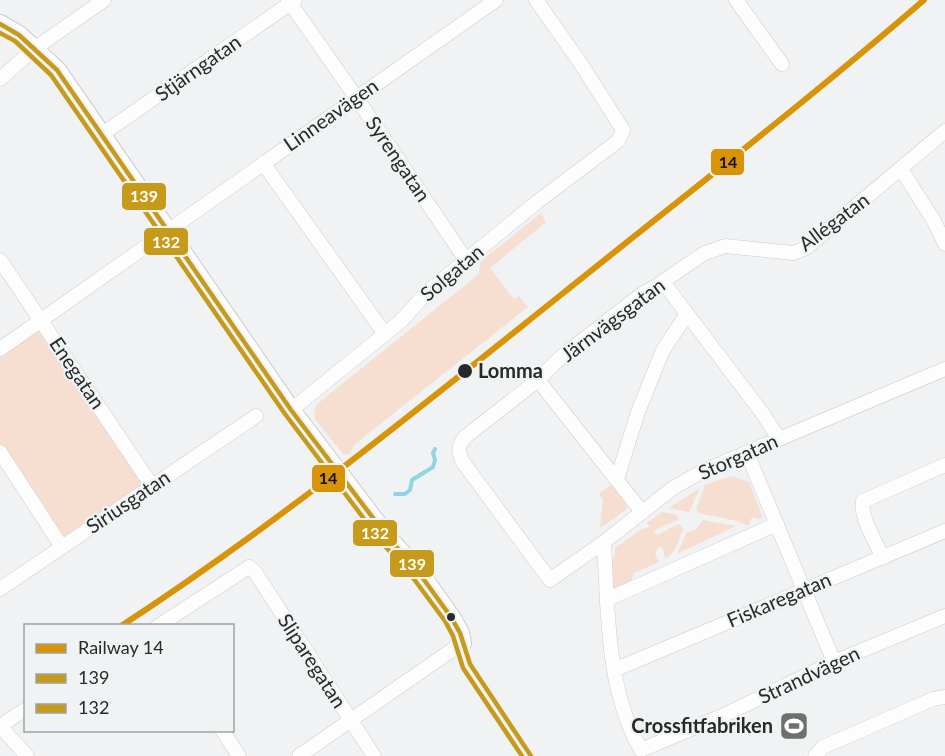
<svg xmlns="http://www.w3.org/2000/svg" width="945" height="756" viewBox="0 0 945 756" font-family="Lato,sans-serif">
  <rect width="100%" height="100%" fill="#f0f2f3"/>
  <g fill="#f6dfd1">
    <path d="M541 213 546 222 490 268 514 299 519 296 528 307 355 444 349 455 343 454 315 419 314 414 316 405 479 274 480 262Z"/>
    <path d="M39 325 146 485 64 541 0 445V353Z"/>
    <path d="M731 476 749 482 763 518 760 519 752 517 748 526 737 521 698 513 696 509 705 485Z"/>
    <path d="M612 484 627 505V509L600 528 603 500 599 494Z"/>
    <path d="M700 488 689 512 669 508Z"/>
    <path d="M662 512 677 515 678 520 653 531 657 535 679 524 683 529C679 539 675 555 665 558L663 548 659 546 655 554 659 562 634 573 631 583 614 591 611 587 609 563 614 558 615 548 642 529 650 527 647 523Z"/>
    <path d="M703 520 736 526 677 554 687 532C696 532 698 527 703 520Z"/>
  </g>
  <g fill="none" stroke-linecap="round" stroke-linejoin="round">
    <path stroke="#92d4e3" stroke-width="4" d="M395 494H405L410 490 412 480 433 467 435 460 433 453 435 449"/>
    <g stroke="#cbcdcd" stroke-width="15">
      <g id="street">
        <path d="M288 0 356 97 466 260"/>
        <path d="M736 0 782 64"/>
        <path d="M0 79 34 49 104 0"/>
        <path d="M945 131 806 248 793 253 725 246 703 254 658 285 642 294 561 357 538 380 465 437C458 446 458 451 462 461L550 580 604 542 673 488 701 472 945 369"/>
        <path d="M101 135 295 0"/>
        <path d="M263 163 385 334"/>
        <path d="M901 169 934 221 945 244"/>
        <path d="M0 260 152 486"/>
        <path d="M663 282 763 414 779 439"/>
        <path d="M0 349 496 0"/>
        <path d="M538 380 642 512"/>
        <path d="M291 410 401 321 426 293 537 202 618 141 623 130 581 64 536 0"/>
        <path d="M0 452 62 547"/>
        <path d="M747 453 834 662"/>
        <path d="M617 479 638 412 663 350 687 314"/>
        <path d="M604 542C608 610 606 689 641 750L722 716 834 662 945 616"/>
        <path d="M883 558C877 545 859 515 863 501L945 465"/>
        <path d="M0 589 256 416"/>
        <path d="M608 599 777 524"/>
        <path d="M158 626 249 567 255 572 374 756"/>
        <path d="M614 665 621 667 945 531"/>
        <path d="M0 726 27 756"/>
        <path d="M0 726 26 709"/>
        <path d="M222 730 239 756"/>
        <path d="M299 756 462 643"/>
        <path d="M815 756 823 747 933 699 945 697"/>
      </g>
    </g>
    <g stroke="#cbcdcd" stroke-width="20">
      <path id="secondary" d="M0 24 19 35 57 70 291 410 389 539 421 575 451 617 460 633 462 643"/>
    </g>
    <use href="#street" stroke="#fdfdfd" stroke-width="14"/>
    <use href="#secondary" stroke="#fdfdfd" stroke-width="18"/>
    <g stroke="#eff3f4" stroke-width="9">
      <path id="bus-1" d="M0 24 19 35 57 70 291 410 389 539 414 566 451 617 460 633 470 664 531 756"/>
    </g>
    <g stroke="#eff3f4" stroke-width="9">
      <path id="bus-2" d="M0 33 15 41 51 75 285 414 383 544 408 571 445 621 453 636 463 668 522 756"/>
    </g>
    <use href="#bus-1" stroke="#c69a1a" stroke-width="4.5"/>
    <use href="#bus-2" stroke="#c69a1a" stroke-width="4.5"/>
    <g stroke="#eff3f4" stroke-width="10">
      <path id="rail-1" d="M121 626C276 525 418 409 562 294 684 196 806 102 924 0"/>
    </g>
    <use href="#rail-1" stroke="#d89306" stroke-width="6"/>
  </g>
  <defs>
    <g id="stadium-square" transform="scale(1.5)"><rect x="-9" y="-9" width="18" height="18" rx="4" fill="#6e7070" stroke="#eff3f4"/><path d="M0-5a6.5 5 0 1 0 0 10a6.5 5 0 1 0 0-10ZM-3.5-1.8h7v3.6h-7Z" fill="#fff"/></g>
  </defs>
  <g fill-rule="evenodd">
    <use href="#stadium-square" x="794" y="726"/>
  </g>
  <g fill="#282a2a" stroke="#eff3f4" stroke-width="2">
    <circle cx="465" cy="371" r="8"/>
    <circle cx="451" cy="617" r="5"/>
  </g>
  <g text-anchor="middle" stroke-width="4.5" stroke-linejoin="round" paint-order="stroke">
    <g font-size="20" fill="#282a2a" stroke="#eff3f4">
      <text transform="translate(198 68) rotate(-35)" y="7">Stjärngatan</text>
      <text transform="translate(331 115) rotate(-35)" y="7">Linneavägen</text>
      <text transform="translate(398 159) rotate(56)" y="7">Syrengatan</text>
      <text transform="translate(834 222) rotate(-37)" y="7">Allégatan</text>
      <text transform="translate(452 273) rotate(-40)" y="7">Solgatan</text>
      <text transform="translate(613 320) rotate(-37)" y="7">Järnvägsgatan</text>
      <text transform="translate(77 373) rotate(56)" y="7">Enegatan</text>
      <text transform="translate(738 457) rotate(-24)" y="7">Storgatan</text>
      <text transform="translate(128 502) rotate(-34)" y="7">Siriusgatan</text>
      <text transform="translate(779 600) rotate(-23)" y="7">Fiskaregatan</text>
      <text transform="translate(312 661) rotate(57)" y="7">Sliparegatan</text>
      <text transform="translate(809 675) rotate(-25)" y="7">Strandvägen</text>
    </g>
    <g font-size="20" font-weight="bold" fill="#282a2a" stroke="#eff3f4" text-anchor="start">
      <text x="478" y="378">Lomma</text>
    </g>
    <g font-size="20" font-weight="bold" fill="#282a2a" stroke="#eff3f4" text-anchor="end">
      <text x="773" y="733">Crossfitfabriken</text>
    </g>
  </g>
  <g stroke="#eff3f4" stroke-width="2">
    <rect x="710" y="148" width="35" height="28" rx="6" fill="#d89306"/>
    <rect x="121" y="182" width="46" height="29" rx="6" fill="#c69a1a"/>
    <rect x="143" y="227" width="46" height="29" rx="6" fill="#c69a1a"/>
    <rect x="311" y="464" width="35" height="29" rx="6" fill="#d89306"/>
    <rect x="352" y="519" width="46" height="28" rx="6" fill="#c69a1a"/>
    <rect x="389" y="549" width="46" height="29" rx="6" fill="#c69a1a"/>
  </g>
  <g font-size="16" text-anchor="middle" font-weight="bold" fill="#fff">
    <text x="144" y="202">139</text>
    <text x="166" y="248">132</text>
    <text x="375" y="539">132</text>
    <text x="412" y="570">139</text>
  </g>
  <g font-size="16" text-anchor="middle" font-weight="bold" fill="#111">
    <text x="728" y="168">14</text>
    <text x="328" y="484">14</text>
  </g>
  <rect x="24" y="624" width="210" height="108" fill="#eff3f4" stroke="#9fa3a3" stroke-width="1.5"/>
  <rect x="36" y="644" width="30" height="9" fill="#d89306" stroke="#9fa3a3" stroke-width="1.5"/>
  <text x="78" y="654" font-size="18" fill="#282a2a">Railway 14</text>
  <rect x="36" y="674" width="30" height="9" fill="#c69a1a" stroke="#9fa3a3" stroke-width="1.5"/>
  <text x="78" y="684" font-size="18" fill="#282a2a">139</text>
  <rect x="36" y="704" width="30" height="9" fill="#c69a1a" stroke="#9fa3a3" stroke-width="1.5"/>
  <text x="78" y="714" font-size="18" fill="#282a2a">132</text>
</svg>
